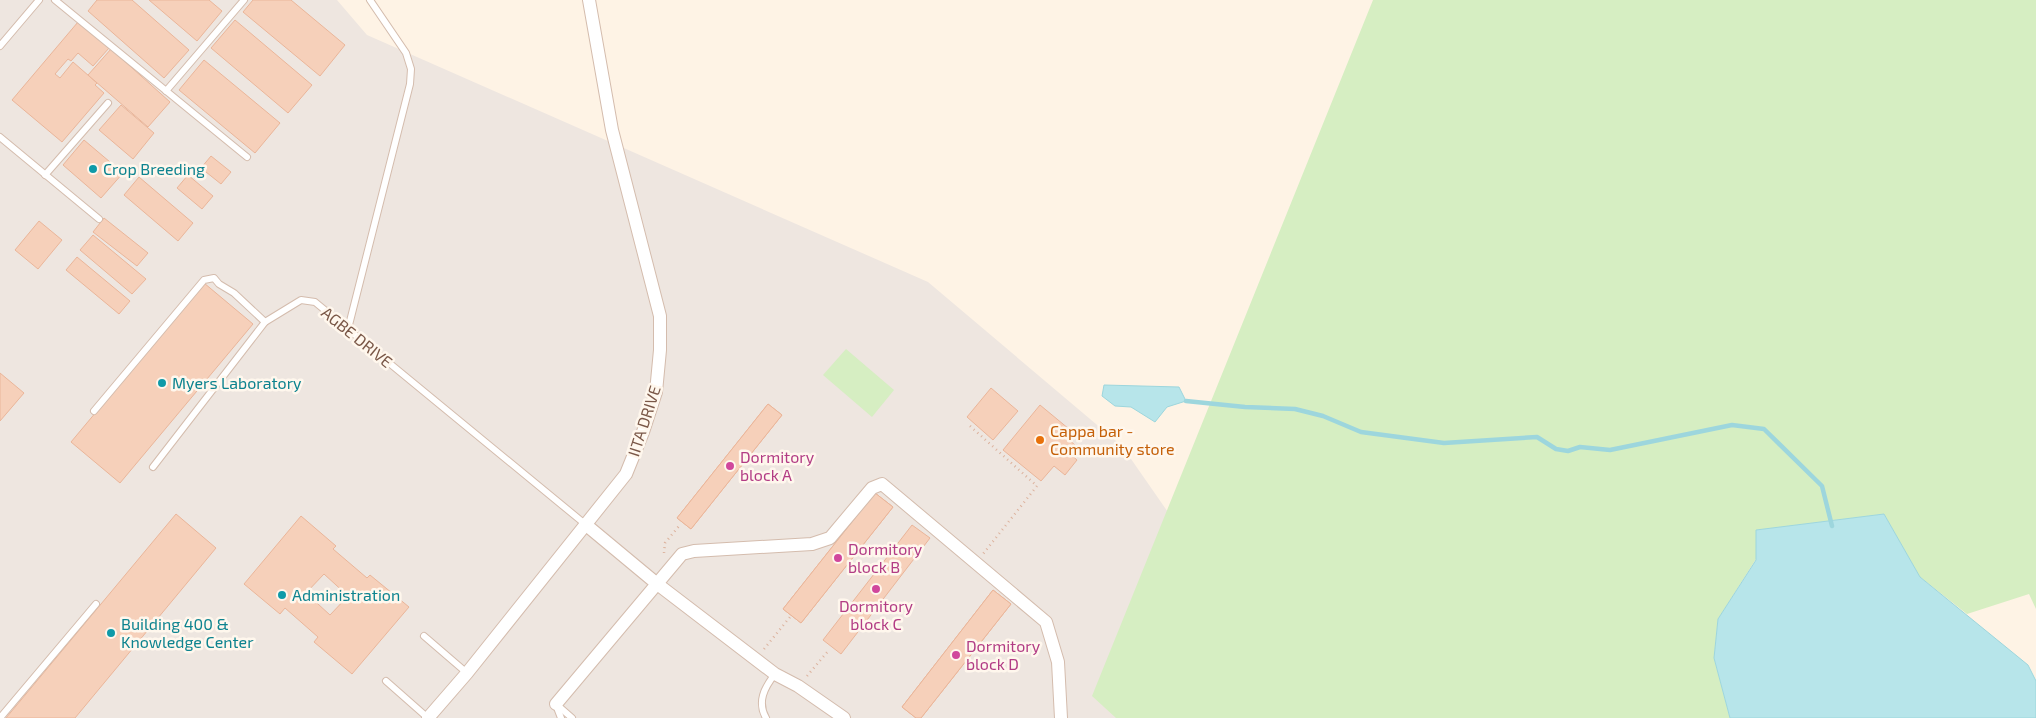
<svg xmlns="http://www.w3.org/2000/svg" width="2036" height="718" viewBox="0 0 2036 718" font-family="'Exo 2',sans-serif">
  <rect width="100%" height="100%" fill="#fef3e5"/>
  <path fill="#eee6e0" d="M0 0H337L367 35 928 282 1122 446 1311 718H0Z"/>
  <g fill="#d6eec2">
    <path d="M1373 0H2036V609L2029 594 1967 614 1920 577 1884 514 1757 530 1756 559 1718 619 1714 658 1730 718H1116L1092 696Z"/>
    <path d="M846 349 894 390 872 417 823 375Z"/>
  </g>
  <g fill="#b7e5ea" stroke="#9dd6dd">
    <path d="M1104 385 1179 387 1186 401 1167 407 1155 422 1131 407 1115 406 1102 396Z"/>
    <path d="M1884 514 1920 577 2028 665 2036 681V718H1730L1714 658 1718 619 1756 560V530Z"/>
  </g>
  <g fill="none" stroke-linecap="round" stroke-linejoin="round">
    <path stroke="#9dd6dd" stroke-width="4.5" d="M1186 401 1245 407 1295 409 1323 416 1361 432 1444 443 1537 437 1556 449 1568 451 1580 447 1610 450 1732 425 1764 429 1822 486 1832 526"/>
  </g>
  <g fill="#f6d0ba" stroke="#eab599" fill-rule="evenodd">
    <path d="M97 0H132L189 50 164 78 88 11Z"/>
    <path d="M149 0H209L222 11 197 41Z"/>
    <path d="M253 0H291L345 45 320 76 243 12Z"/>
    <path d="M235 20 312 85 288 113 211 48Z"/>
    <path d="M78 22 109 48 93 66 78 53 71 61 68 59 55 74 60 78 73 62 97 83 95 85 104 93 62 142 12 100Z"/>
    <path d="M111 49 170 102 148 127 88 75Z"/>
    <path d="M204 60 280 123 255 153 179 90Z"/>
    <path d="M121 105 154 133 133 159 99 130Z"/>
    <path d="M84 140 123 173 101 198 63 165Z"/>
    <path d="M211 156 231 172 221 184 201 168Z"/>
    <path d="M188 175 213 196 202 209 177 188Z"/>
    <path d="M139 177 193 223 178 241 124 195Z"/>
    <path d="M104 218 148 253 137 266 93 232Z"/>
    <path d="M39 221 62 240 38 269 15 250Z"/>
    <path d="M93 235 146 279 132 294 80 250Z"/>
    <path d="M77 257 130 301 119 314 66 270Z"/>
    <path d="M204 283 253 324 120 483 71 442Z"/>
    <path d="M0 373 24 393 0 421Z"/>
    <path d="M991 388 1018 411 993 440 967 417Z"/>
    <path d="M768 404 782 415 691 529 677 518Z"/>
    <path d="M768 404 782 415 691 529 677 518Z"/>
    <path d="M1040 405 1069 429 1063 435 1075 445 1068 452 1077 460 1065 475 1054 466 1041 481 1003 450Z"/>
    <path d="M875 493 893 507 801 623 783 609Z"/>
    <path d="M875 493 893 507 801 623 783 609Z"/>
    <path d="M176 514 216 548 75 718H6Z"/>
    <path d="M301 516 336 546 333 549 367 578 370 575 409 607 352 674 314 642 318 637 285 608 280 614 244 584ZM324 574 348 596 330 615 306 593Z"/>
    <path d="M912 525 930 538 841 654 823 640Z"/>
    <path d="M993 590 1011 604 921 718H916L902 707Z"/>
    <path d="M993 590 1011 604 921 718H916L902 707Z"/>
  </g>
  <g fill="none" stroke-linecap="round" stroke-linejoin="round">
    <g stroke="#d4bcad" stroke-width="8">
      <g id="service">
        <path d="M55 0 247 157"/>
        <path d="M0 46 39 0"/>
        <path d="M166 91 244 0"/>
        <path d="M0 137 99 219"/>
        <path d="M45 175 108 103"/>
        <path d="M348 329 410 84 411 69 406 53 370 0"/>
        <path d="M94 411 204 280 214 278 219 284 234 293 265 322"/>
        <path d="M153 467 265 322 301 300 315 302 585 524"/>
        <path d="M424 636 467 673"/>
        <path d="M386 681 428 718"/>
        <path d="M556 704 572 718"/>
        <path d="M556 705 561 718"/>
        <path d="M0 718 96 604"/>
        <path d="M766 718C757 702 764 688 775 674"/>
      </g>
    </g>
    <g stroke="#d4bcad" stroke-width="14">
      <g id="minor">
        <path d="M585 524 656 583 775 674 798 686 844 718"/>
        <path d="M556 704 682 554 694 551 812 544 830 538 872 488 882 484 1046 622 1058 662 1061 718"/>
        <path d="M428 718 467 673 626 474 643 432 656 392 660 350V316L612 130 589 0"/>
      </g>
    </g>
    <g stroke="#dcb29d" stroke-width="2.5" stroke-dasharray="1 4" stroke-linecap="butt">
      <path d="M970 426 1037 486 983 554"/>
      <path d="M664 553 665 543 679 526"/>
      <path d="M764 649 790 617"/>
      <path d="M807 676 829 650"/>
    </g>
    <use href="#service" stroke="#fff" stroke-width="6"/>
    <use href="#minor" stroke="#fff" stroke-width="12"/>
  </g>
  <g fill="#0f9aa8" stroke="#fff7ed" stroke-width="2">
    <circle cx="93" cy="169" r="5"/>
    <circle cx="162" cy="383" r="5"/>
    <circle cx="282" cy="595" r="5"/>
    <circle cx="111" cy="633" r="5"/>
  </g>
  <circle fill="#e8710a" stroke="#fff7ed" stroke-width="2" cx="1040" cy="440" r="5"/>
  <g fill="#d1479c" stroke="#fff7ed" stroke-width="2">
    <circle cx="730" cy="466" r="5"/>
    <circle cx="838" cy="558" r="5"/>
    <circle cx="876" cy="589" r="5"/>
    <circle cx="956" cy="655" r="5"/>
  </g>
  <g text-anchor="middle" stroke-width="5" stroke-linejoin="round" paint-order="stroke">
    <g font-size="16" fill="#0d838f" stroke="#fff7ed" text-anchor="start">
      <text x="103" y="175">Crop Breeding</text>
      <text x="172" y="389">Myers Laboratory</text>
      <text x="292" y="601">Administration</text>
      <text x="121" y="630">Building 400 &amp;<tspan x="121" dy="18">Knowledge Center</tspan></text>
    </g>
    <g font-size="16" fill="#7a5747" stroke="#fff7ed">
      <text transform="translate(357 337) rotate(39)" y="6">AGBE DRIVE</text>
      <text transform="translate(644 421) rotate(-72)" y="6">IITA DRIVE</text>
    </g>
    <g font-size="16" fill="#c56008" stroke="#fff7ed" text-anchor="start">
      <text x="1050" y="437">Cappa bar -<tspan x="1050" dy="18">Community store</tspan></text>
    </g>
    <g font-size="16" fill="#b23c85" stroke="#fff7ed" text-anchor="start">
      <text x="740" y="463">Dormitory<tspan x="740" dy="18">block A</tspan></text>
      <text x="848" y="555">Dormitory<tspan x="848" dy="18">block B</tspan></text>
      <text x="876" y="612" text-anchor="middle">Dormitory<tspan x="876" dy="18">block C</tspan></text>
      <text x="966" y="652">Dormitory<tspan x="966" dy="18">block D</tspan></text>
    </g>
  </g>
</svg>
